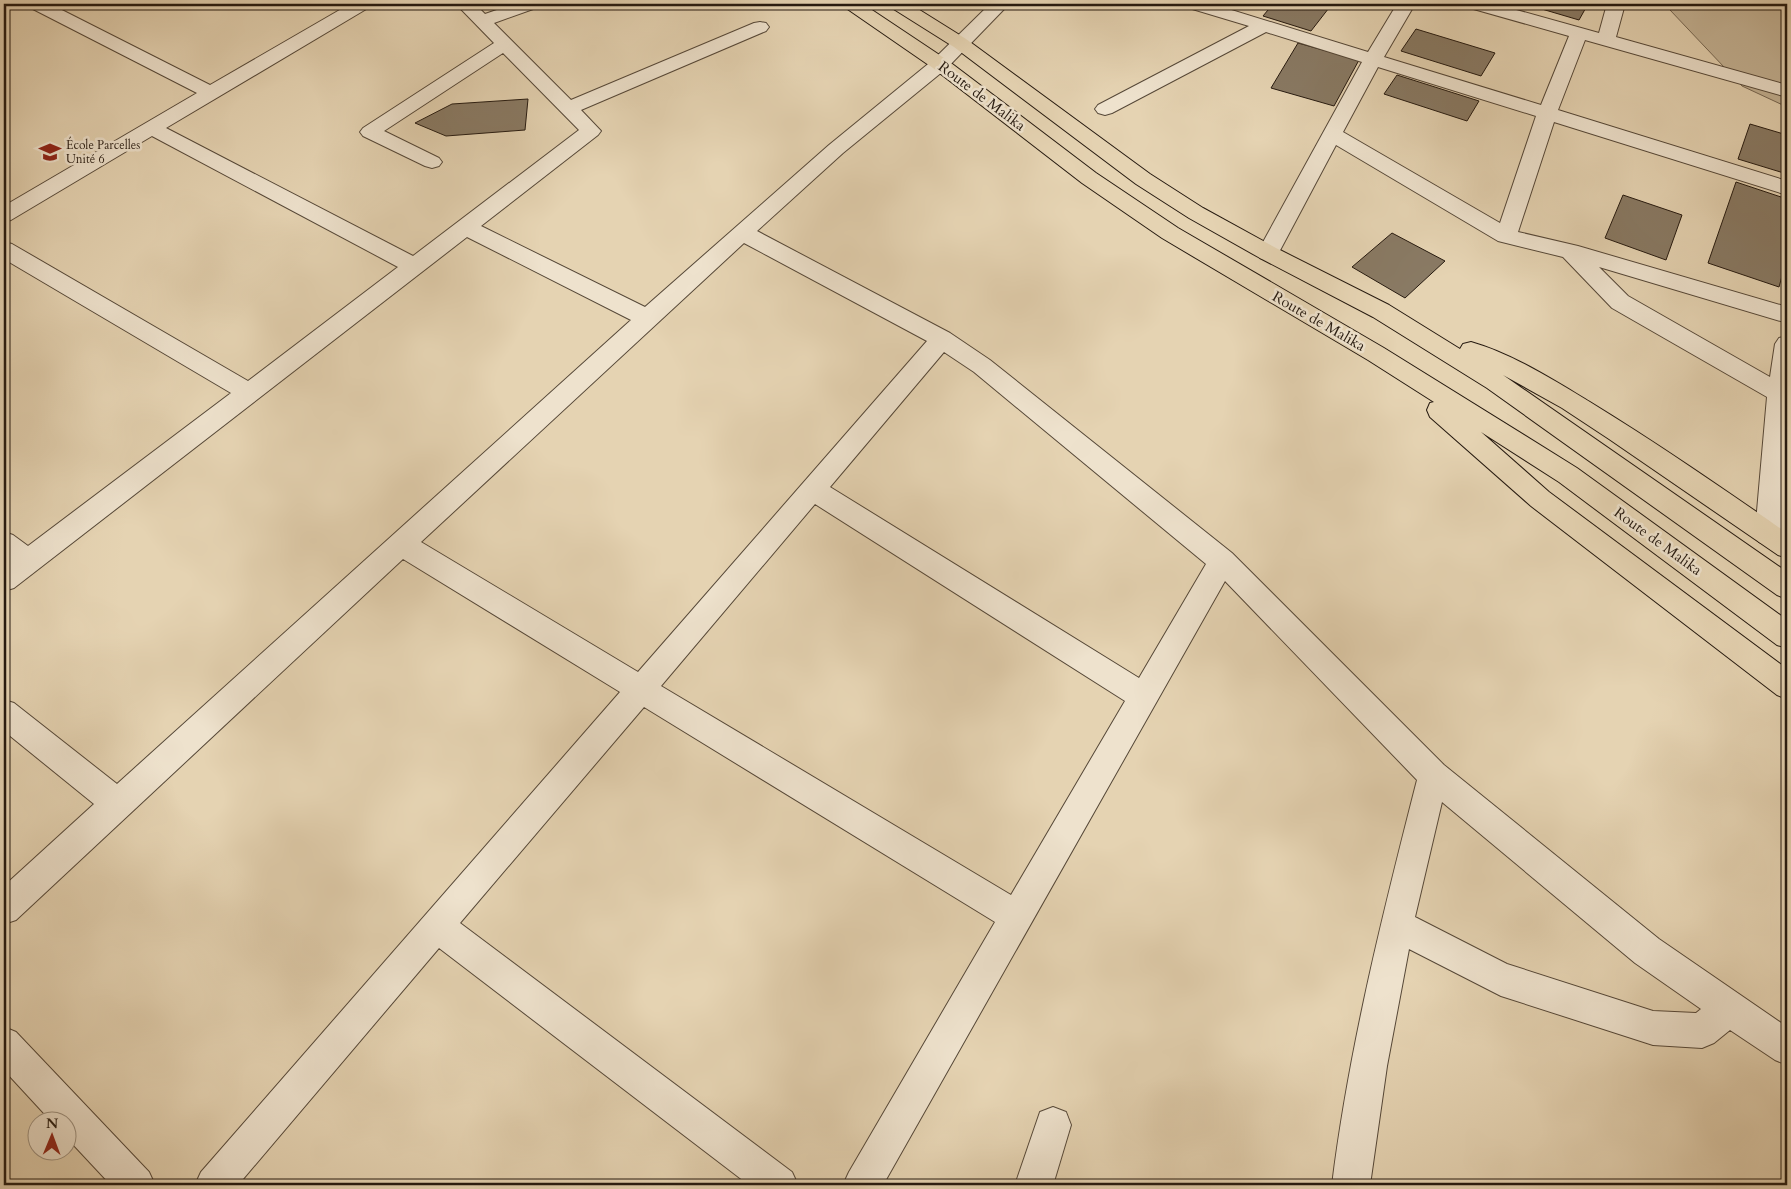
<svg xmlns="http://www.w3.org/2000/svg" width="1791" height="1189" viewBox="0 0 1791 1189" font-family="Cardo,serif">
  <rect width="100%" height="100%" fill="#e5d3b2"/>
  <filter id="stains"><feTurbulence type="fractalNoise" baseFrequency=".004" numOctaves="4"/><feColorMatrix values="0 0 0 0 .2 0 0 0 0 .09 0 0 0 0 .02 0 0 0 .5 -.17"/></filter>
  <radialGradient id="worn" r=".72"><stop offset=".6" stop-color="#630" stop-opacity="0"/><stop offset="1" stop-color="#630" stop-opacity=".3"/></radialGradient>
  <path fill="#c5b496" stroke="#766753" d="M1668 4H1787V107L1742 86 1670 10Z"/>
  <g fill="#897a64" stroke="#261a10">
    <path d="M1273 4H1332L1311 31 1263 16Z"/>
    <path d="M1537 4H1588L1579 20 1535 7Z"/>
    <path d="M1416 29 1495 53 1481 76 1401 51Z"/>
    <path d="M1298 43 1359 60 1334 106 1271 88Z"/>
    <path d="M1397 75 1479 101 1467 121 1384 94Z"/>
    <path d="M528 99 525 130 446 136 415 123 452 104Z"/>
    <path d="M1750 124 1787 135V174L1738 159Z"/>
    <path d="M1736 182 1787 199V258L1779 287 1708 263Z"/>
    <path d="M1623 195 1682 215 1666 260 1605 238Z"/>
    <path d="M1392 233 1445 261 1405 298 1352 267Z"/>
  </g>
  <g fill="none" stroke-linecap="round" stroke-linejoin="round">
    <g stroke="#564838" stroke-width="2">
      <g id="minor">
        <path d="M28 4H50L210 85 350 4H371L368 8 166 128 413 256 579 130 503 53 384 131 439 158 442 162 439 166 432 168 425 166 363 136 360 132 363 128 494 43 456 4H475L485 14 514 4H539L536 8 494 23 571 100 754 23 760 22 766 23 769 27 766 31 581 110 601 131 598 135 481 226 645 307 829 145 933 60 990 4H1009L947 68 843 153 757 231 950 333 990 360 1232 553 1444 765 1659 939 1787 1027V1065L1775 1060 1730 1030 1714 1043 1702 1048 1653 1045 1501 996 1409 949 1387 1066 1370 1185H1332C1349 1048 1383 913 1417 780L1225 581 883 1185H843L849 1172 995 922 644 707 460 923 792 1172 798 1185H749L439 948 238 1185H195L201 1172 620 692 403 559 16 920 4 924V886L94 804 4 731V700L14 703 117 784 631 320 467 237 14 588 4 591V565L8 561 4 558V532L13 535 28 546 231 393 4 259V242L12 244 248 381 398 267 152 136 11 220 4 222V206L197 93 31 8ZM744 243 927 341 638 672 421 542ZM944 352 974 372 1206 564 1139 678 830 487ZM815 504 1125 701 1011 895 661 686ZM1442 802 1635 963 1701 1009 1696 1013 1653 1011 1507 964 1415 917Z"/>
        <path d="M1186 4H1212L1368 52 1397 4H1415L1384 57 1541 105 1569 36 1470 8 1467 4H1495L1599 33 1607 4H1625L1616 37 1787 85V97L1585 40 1558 110 1787 181V195L1554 122 1518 232 1578 246 1787 307V323L1599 267 1628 296 1770 377 1775 344 1779 338 1787 336V448L1781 534 1777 542 1768 545 1759 542 1755 534 1767 397 1612 308 1563 257 1498 241 1336 145 1276 258 1268 260 1260 258 1257 253 1362 62 1266 32 1112 113 1105 115 1098 113 1095 109 1098 105 1249 26 1189 8ZM1378 67 1536 116 1500 223 1343 132Z"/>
        <path d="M4 1027 16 1032 149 1172 155 1185H111L68 1139V1122H52L4 1070Z"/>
        <path d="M1053 1107 1066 1112 1071 1125 1053 1185H1015L1040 1112Z"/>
      </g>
    </g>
    <g stroke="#261a10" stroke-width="2">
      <g id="major">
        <path d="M843 4H863L947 60 1096 173 1178 228 1384 348 1577 468 1787 620V648L1777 645 1559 482 1481 432 1549 492 1787 669V699L1777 695 1531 506 1430 417 1427 410 1430 403 1434 402 1368 360 1162 238 1082 183 933 68 846 8Z"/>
        <path d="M889 4H910L966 39 1150 174 1203 208 1276 248 1389 305 1460 349 1463 344 1471 342C1513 354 1553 380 1590 402 1657 443 1722 488 1787 533V558L1778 555 1609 439 1562 408 1503 375 1787 572V599L1777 595 1487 388 1373 317 1260 258 1189 218 1136 184 954 47 892 8Z"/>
      </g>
    </g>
    <use href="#minor" fill="#eee2cd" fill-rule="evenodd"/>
    <use href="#major" fill="#e5d3b2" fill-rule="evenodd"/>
  </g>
  <defs>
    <g id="school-bare" transform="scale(1.725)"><path d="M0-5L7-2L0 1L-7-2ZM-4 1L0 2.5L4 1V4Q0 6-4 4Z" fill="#8f2418" stroke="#eee2cd" stroke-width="2.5" paint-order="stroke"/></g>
  </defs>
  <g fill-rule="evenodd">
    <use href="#school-bare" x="50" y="152"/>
  </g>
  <g text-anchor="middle" stroke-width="5" stroke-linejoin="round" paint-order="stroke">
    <g font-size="12" fill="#261a10" stroke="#eee2cd" text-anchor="start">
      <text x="66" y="149">École Parcelles<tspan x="66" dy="14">Unité 6</tspan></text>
    </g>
    <g font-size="15" fill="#261a10" stroke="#eee2cd">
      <text transform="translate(982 96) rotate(37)" y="5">Route de Malika</text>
      <text transform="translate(1319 321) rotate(30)" y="5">Route de Malika</text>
      <text transform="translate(1658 541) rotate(36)" y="5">Route de Malika</text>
    </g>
  </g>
  <rect width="1791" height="1189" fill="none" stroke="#e5d3b2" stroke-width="20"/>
  <rect x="5" y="5" width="1781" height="1179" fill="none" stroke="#261a10" stroke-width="2.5"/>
  <rect x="10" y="10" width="1771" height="1169" fill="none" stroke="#261a10"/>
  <g transform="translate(52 1136) rotate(1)"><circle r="24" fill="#eee2cd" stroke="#9e9281"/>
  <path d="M0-4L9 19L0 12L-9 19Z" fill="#8f2418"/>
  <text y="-8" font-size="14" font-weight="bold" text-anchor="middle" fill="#261a10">N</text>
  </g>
  <rect width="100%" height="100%" filter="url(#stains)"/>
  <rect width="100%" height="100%" fill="url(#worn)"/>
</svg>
